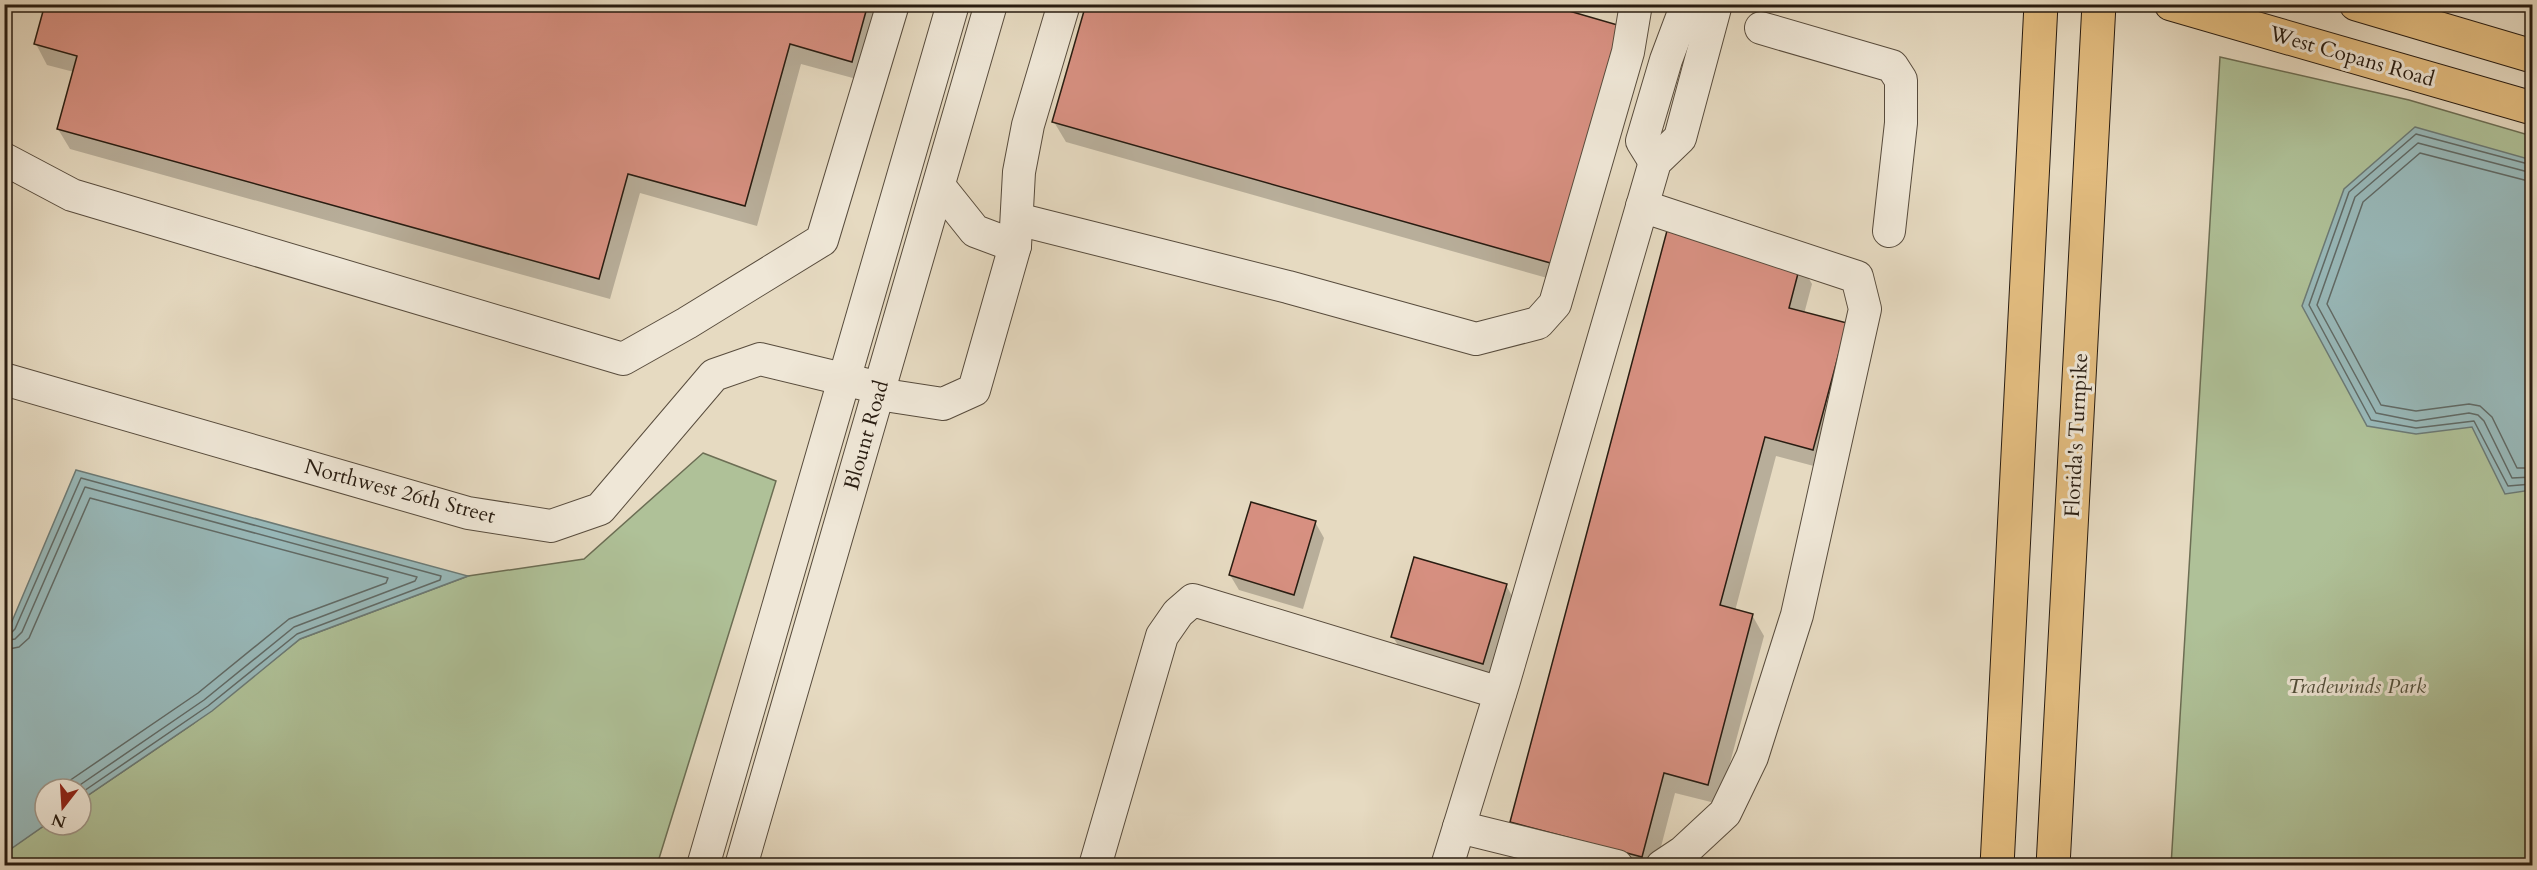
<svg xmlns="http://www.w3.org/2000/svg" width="2537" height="870" viewBox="0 0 2537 870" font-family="Cardo,serif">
  <rect width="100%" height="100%" fill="#e6dac1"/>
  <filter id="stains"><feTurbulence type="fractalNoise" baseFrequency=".00333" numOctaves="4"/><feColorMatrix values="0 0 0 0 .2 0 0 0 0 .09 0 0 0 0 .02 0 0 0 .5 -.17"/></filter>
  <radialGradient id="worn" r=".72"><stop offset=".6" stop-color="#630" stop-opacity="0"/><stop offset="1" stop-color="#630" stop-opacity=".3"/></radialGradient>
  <g fill="#afc198" stroke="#6c6e54" stroke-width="1.5">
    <path d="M2220 57 2409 100 2532 136V865L2171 866Z"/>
    <path d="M703 453 776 481 657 865 5 866 4 853 45 825H81V800L193 724 300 639 468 576 584 559Z"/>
  </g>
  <g fill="#98b9ba" stroke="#6b7a76" stroke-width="1.5">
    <path d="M2415 127 2532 160V493L2531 490 2505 494 2472 427 2416 434 2367 426 2302 306 2344 189Z"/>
    <path d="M76 470 468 576 300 639 212 711 81 800V789H45V825L5 853V628L10 626Z"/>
  </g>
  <g fill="#0003">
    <path d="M47 4H885L864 81 801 64 757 226 640 193 610 299 70 149 58 129 74 72 47 65 36 44Z"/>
    <path d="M1539 4 1565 283 1066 142 1054 122Z"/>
    <path d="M1800 263 1812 284 1804 314 1846 324 1825 469 1776 456 1735 611 1752 615 1764 636 1719 804 1675 793 1656 866H1609L1524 843 1512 822Z"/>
    <path d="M1315 522 1324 538 1303 609 1239 590 1230 575Z"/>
    <path d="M1506 585 1517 605 1495 684 1405 657 1393 637Z"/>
  </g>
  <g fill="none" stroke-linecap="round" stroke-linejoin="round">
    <g stroke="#606a66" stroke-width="1.5">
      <path d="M2532 165 2416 134 2349 192 2309 305 2371 420 2416 428 2474 421 2508 486 2532 484"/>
      <path d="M2532 173 2418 143 2355 197 2317 305 2376 413 2416 421 2469 413 2478 415 2484 421 2512 478 2532 477"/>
      <path d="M2532 182 2420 153 2363 202 2327 304 2381 405 2416 411 2469 404 2480 406 2492 417 2517 468H2532"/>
      <path d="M4 633 12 632 15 629 81 478 441 576 440 580 297 634 208 706 81 793"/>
      <path d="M4 641 15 639 22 632 85 487 417 577 415 581 294 627 204 700 74 789"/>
      <path d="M4 650 19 647 29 638 90 498 388 578 386 583 289 619 198 693 69 781 62 789"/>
    </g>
  </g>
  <g fill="#d79081" stroke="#281c11" stroke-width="1.5">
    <path d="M45 4H868L852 62 790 44 745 206 628 174 599 279 57 129 77 56 34 44Z"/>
    <path d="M1086 4H1545L1621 26 1554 264 1052 122Z"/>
    <path d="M1668 227 1801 262 1789 308 1847 323 1813 450 1765 437 1720 605 1753 614 1708 785 1664 773 1642 857 1510 822Z"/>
    <path d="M1251 502 1316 521 1294 595 1229 575Z"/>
    <path d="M1414 557 1507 584 1483 664 1391 637Z"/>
  </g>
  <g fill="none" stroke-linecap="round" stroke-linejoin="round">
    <g stroke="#584c3d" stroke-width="34">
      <g id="minor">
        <path d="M1761 28 1892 66 1901 80V123L1889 231"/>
        <path d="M4 159 72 195 623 359 687 323 822 240 893 4"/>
        <path d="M1655 162 1642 141 1666 60 1687 4"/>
        <path d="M939 186 975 231 1015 246"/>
        <path d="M1642 206 1857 277 1865 309 1797 615 1752 757 1725 813 1683 852 1662 866"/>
        <path d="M1017 219 1288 287 1476 339 1538 323 1555 304 1628 52 1636 4"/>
        <path d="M4 379 468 513 551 526 600 509 714 375 760 359 880 388"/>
        <path d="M878 394 943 404 974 390 1015 246 1019 172 1028 125 1064 4"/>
        <path d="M1459 827 1617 866"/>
        <path d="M703 866 953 4"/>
        <path d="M741 866 991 4"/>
        <path d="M1095 866 1162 636 1178 613 1193 600 1500 693"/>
        <path d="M1447 866 1504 681 1655 162 1680 138 1716 4"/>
      </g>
    </g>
    <g stroke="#281c11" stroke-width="35">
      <g id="major">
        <path d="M2171 4 2532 108"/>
        <path d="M2356 4 2532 56"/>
      </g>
    </g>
    <g stroke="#281c11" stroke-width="35">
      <g id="highway">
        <path d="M1997 866 2041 4"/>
        <path d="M2053 866 2099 4"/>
      </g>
    </g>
    <use href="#minor" stroke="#efe7d7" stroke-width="32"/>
    <use href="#major" stroke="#e3bd80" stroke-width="33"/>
    <use href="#highway" stroke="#e3bd80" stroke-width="33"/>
  </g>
  <g text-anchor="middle" stroke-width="6" stroke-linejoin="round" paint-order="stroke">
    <g font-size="21" fill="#281c11" stroke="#efe7d7">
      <text transform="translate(2352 56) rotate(16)" y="7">West Copans Road</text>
      <text transform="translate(866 435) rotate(-74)" y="7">Blount Road</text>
      <text transform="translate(2076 435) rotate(-87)" y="7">Florida's Turnpike</text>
      <text transform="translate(400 491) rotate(15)" y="7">Northwest 26th Street</text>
    </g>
    <g font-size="21" font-style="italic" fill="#504e3a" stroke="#efe7d7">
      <text x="2357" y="693">Tradewinds Park</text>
    </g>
  </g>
  <rect width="2537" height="870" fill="none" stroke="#e6dac1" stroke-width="24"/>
  <rect x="6" y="6" width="2525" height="858" fill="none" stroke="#281c11" stroke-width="3"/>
  <rect x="12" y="12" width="2513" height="846" fill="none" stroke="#281c11" stroke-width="1.5"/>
  <g transform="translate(63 807) rotate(197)"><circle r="28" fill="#efe7d7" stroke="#9f9688" stroke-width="1.5"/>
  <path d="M0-4.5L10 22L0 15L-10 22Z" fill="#8f2418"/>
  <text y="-9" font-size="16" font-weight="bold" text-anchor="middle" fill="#281c11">N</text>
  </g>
  <rect width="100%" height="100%" filter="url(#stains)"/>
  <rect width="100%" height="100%" fill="url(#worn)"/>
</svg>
